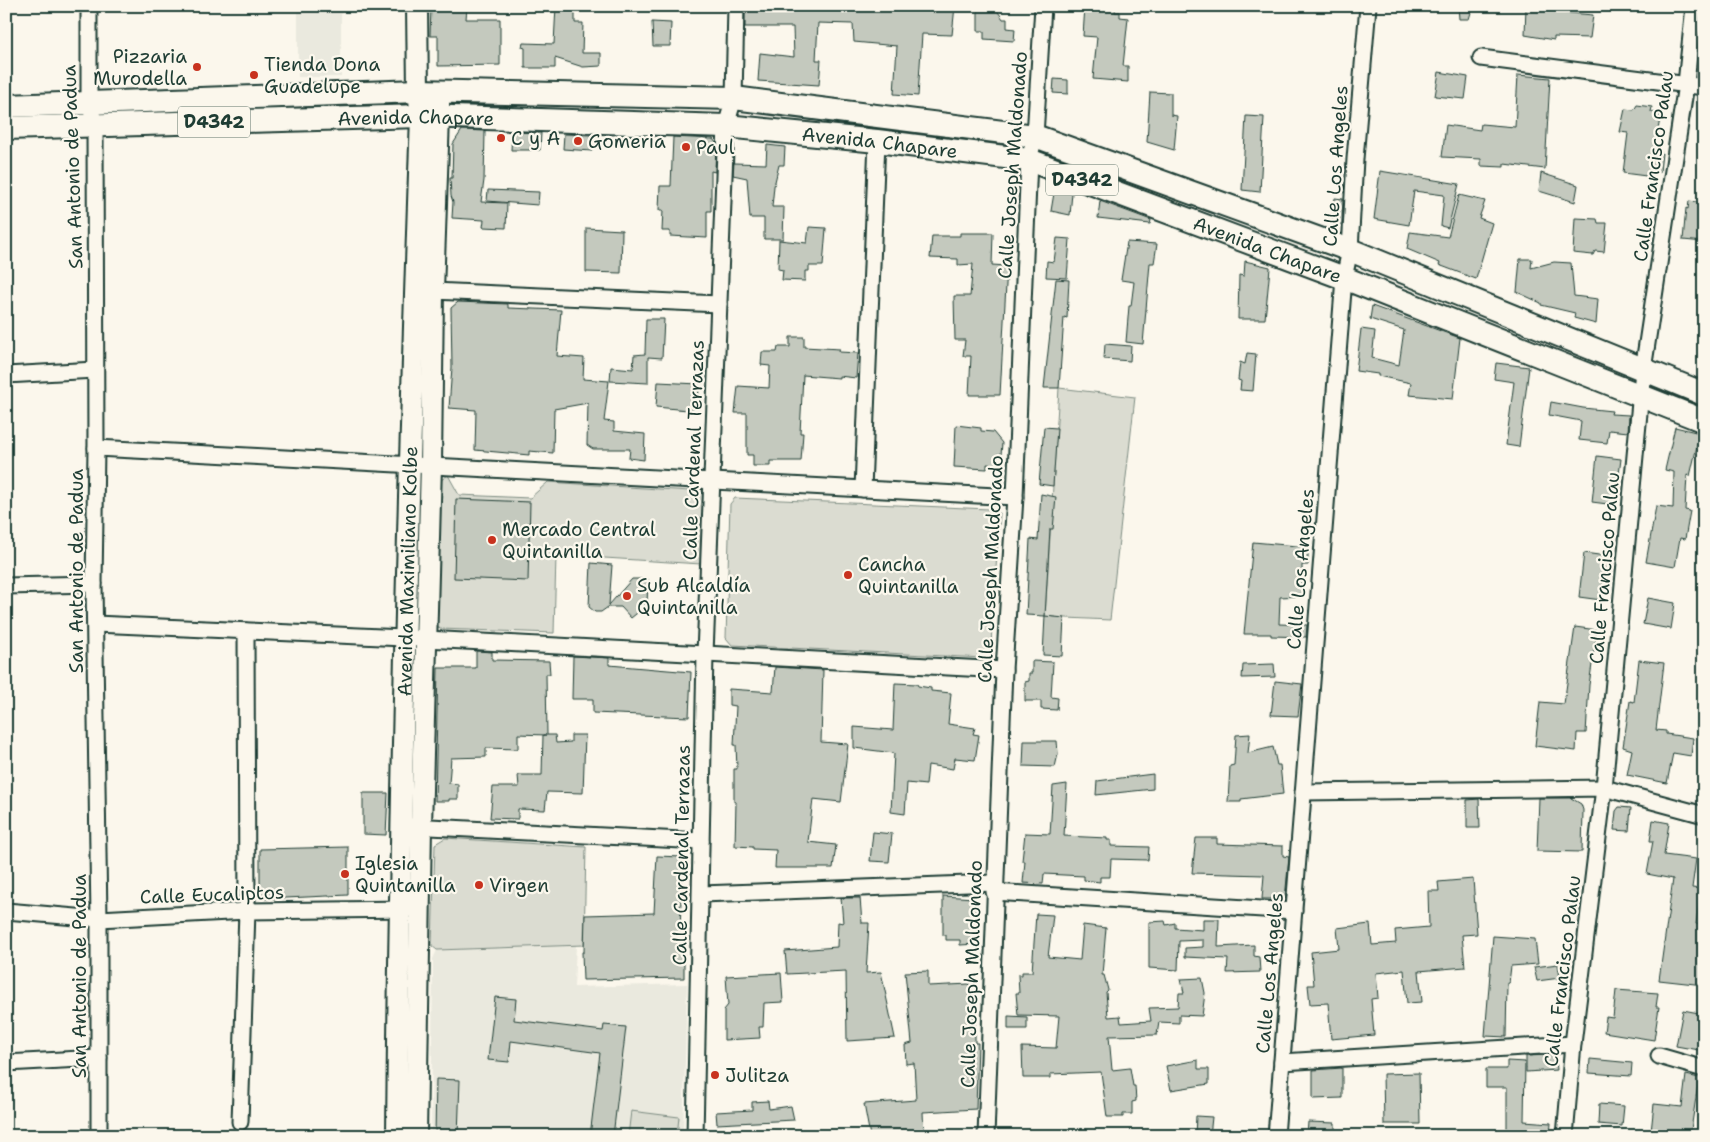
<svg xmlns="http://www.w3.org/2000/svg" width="1710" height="1142" viewBox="0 0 1710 1142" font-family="'Shantell Sans',sans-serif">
  <rect width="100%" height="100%" fill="#fbf7ec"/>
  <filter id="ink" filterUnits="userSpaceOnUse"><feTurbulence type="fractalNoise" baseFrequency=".02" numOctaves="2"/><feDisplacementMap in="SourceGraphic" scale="10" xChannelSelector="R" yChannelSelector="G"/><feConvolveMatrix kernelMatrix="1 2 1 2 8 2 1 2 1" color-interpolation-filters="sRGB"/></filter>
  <g filter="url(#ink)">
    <g fill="#eae9de">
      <rect x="298" y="6" width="43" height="71"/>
      <path d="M576 945 574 987 687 984 683 1136H431L433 959 437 950Z"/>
    </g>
    <g fill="#dbdcd1" stroke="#7d8c82">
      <path d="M1059 388 1135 397 1110 620 1045 617Z"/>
      <path d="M448 475 459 495 530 498 548 482 706 492 701 564 556 555 554 633 440 629 431 619 437 483Z"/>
      <path d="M735 498 989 509 991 513H1000L996 568 994 569 991 650 983 658 732 645 726 638 730 504Z"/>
      <path d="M445 838 586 847 584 945 437 950 432 946 435 844Z"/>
      <path d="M631 1111 679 1117 677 1136H628Z"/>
    </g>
    <g fill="#c4c9be" stroke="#1f3d34">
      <path d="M431 6H467L466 19H500V65L438 66V36H430Z"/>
      <path d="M556 6H575V23H583L582 53H601V66L583 67 555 58V68H525V48L522 47 523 43 554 44Z"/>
      <path d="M758 6H955L952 35 922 34 918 96 894 94 897 46 854 42 853 24 818 23 816 60H821L819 85 758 81 760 53 794 57 793 27H745V10L758 9Z"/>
      <path d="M978 6H994L1003 19H1007V28L1015 29 1014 41 984 39V31H978Z"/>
      <path d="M1085 6H1116L1115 12H1120V17L1128 18 1123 66H1128V82L1093 79 1097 37 1083 36Z"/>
      <path d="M1458 6H1473L1469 19H1459Z"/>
      <path d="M1526 6H1558V12L1593 15 1590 38 1554 37V40L1525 35Z"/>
      <path d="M652 22 671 23 670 46H653Z"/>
      <path d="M1439 72 1468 77 1465 99 1435 96Z"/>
      <path d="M1518 75 1550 78 1545 169 1504 164V167L1481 166V159L1442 157 1446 125 1480 130 1481 124 1515 127Z"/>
      <path d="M1054 79 1068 80V94L1053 93Z"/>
      <path d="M1150 92 1171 93V115L1177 116 1174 150 1147 142Z"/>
      <path d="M1637 105 1652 107 1651 112 1661 113 1654 152 1662 153 1660 172 1654 171V177L1623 173 1628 133 1620 132 1625 109 1634 110Z"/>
      <path d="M1246 116 1264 117 1260 192 1242 190Z"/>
      <path d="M462 130 485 131 484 180 481 202 507 203 506 228 483 227 484 220 452 218 453 202 451 196 450 178H452L453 144Z"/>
      <path d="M512 132 541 133 540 150H511Z"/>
      <path d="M564 134 593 135 592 151 563 149Z"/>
      <path d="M673 137 713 139 716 143 715 172 711 171V211H707V238L670 236V231H662L663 210H659L660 186H671Z"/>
      <path d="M767 145 785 147 784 165H779L774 186 772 207H784L783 239H764V218H750L747 178 733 175 734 163 766 164Z"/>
      <path d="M1380 171 1459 184 1448 228 1441 226 1444 195 1414 191 1409 225 1374 219Z"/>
      <path d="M1541 173 1578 185 1575 202 1539 191Z"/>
      <path d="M1060 189 1072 193 1070 215 1051 211 1054 193Z"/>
      <path d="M488 190 539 192 538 205 487 201Z"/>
      <path d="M1459 195 1485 201 1479 218 1492 223 1476 279 1439 265 1440 263 1407 249 1410 232 1448 237Z"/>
      <path d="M1335 198 1343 199 1342 225 1332 224Z"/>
      <path d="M1100 201 1151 220 1150 224 1098 218Z"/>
      <path d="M1689 201 1704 203V242L1683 240 1686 208 1688 209Z"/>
      <path d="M1575 218 1597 219 1598 223H1607L1604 252 1595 251 1593 255 1573 253Z"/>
      <path d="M809 227 826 228 823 266H809V271H805V281L782 280 783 270 778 269 779 240 807 243Z"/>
      <path d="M586 228 622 230 621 273 586 272Z"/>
      <path d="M960 233H993L992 265 1007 266 1000 395H969L971 356H963L965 340H955L954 296H970L973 264 958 265V259L930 258 932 236H960Z"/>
      <path d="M1057 238 1070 239 1067 278 1046 277 1047 261 1054 262Z"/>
      <path d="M1127 242 1157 244 1154 263H1150L1143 344 1126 342 1129 306H1131L1134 282 1121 280Z"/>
      <path d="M1520 259H1532L1531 268 1554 262 1571 263 1574 296 1598 299 1596 324 1574 318 1575 313 1541 305V303L1517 292Z"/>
      <path d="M1245 261 1270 267V268L1265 319H1238L1239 275 1244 276Z"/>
      <path d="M1056 279 1069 280 1067 318 1064 317 1059 388H1044Z"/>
      <path d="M458 302 508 304V308L561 310 557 356 584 358 583 379 609 381 604 421 614 422V431L645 434 644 460 629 458 630 449H593L587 445 588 403 554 409 553 453 529 451V455L475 450 476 410 449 408 452 367 451 308Z"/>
      <path d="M1372 306 1460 338 1453 399 1409 395 1411 383 1378 376V374L1356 371 1361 329 1375 331 1372 358 1399 365 1404 330 1370 319Z"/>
      <path d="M646 319H664L662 358 648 357V383L610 381 611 367 633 369 634 355 645 354Z"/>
      <path d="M790 337H804V347L840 349 839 352 858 353 856 378 839 376V378L803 375 800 433H803L801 461H770V466H753V455H747V413H735L738 386 769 388 770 366 761 365 762 352H777L778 347H790Z"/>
      <path d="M1105 344 1131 346 1130 361 1104 359Z"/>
      <path d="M1247 353 1256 354 1253 391 1240 390 1241 381 1238 380 1240 362 1245 364Z"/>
      <path d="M1496 363 1529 367 1519 447 1506 445 1514 382 1494 379Z"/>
      <path d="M658 382 699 384 698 411 656 407Z"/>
      <path d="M1551 402 1583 408 1612 411 1611 414 1629 415 1628 432 1609 430 1607 443 1579 440 1581 421 1549 415Z"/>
      <path d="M956 425 981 428V431L993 432 1002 443 1001 455 997 454 995 465 987 464V469L954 467Z"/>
      <path d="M1044 427 1057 428 1053 486 1039 484Z"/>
      <path d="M1675 427 1700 433 1690 476 1687 475 1685 510 1690 511 1685 539 1680 538 1675 567 1646 562 1656 506 1673 508 1674 472 1665 470Z"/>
      <path d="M1597 456 1621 459 1615 505 1592 502Z"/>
      <path d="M1041 494 1056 497 1053 529H1050L1045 616 1026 615 1030 539 1038 540Z"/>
      <path d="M456 499 530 502 528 581 454 578Z"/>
      <path d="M1253 542 1308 547V565H1302V596L1280 597 1279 624 1307 625 1306 637 1271 636V634H1244Z"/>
      <path d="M1584 553 1606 556 1601 600 1579 597Z"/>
      <path d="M591 563 612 565 609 605 632 579H648L647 605 631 618 621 607H608L601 612H595L589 607Z"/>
      <path d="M1648 598 1675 603 1671 629 1643 624Z"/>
      <path d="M1045 616 1064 618 1062 656 1043 655Z"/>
      <path d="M1575 627 1597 630 1589 685 1586 733H1577L1576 751 1535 746 1540 702 1564 704Z"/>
      <path d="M476 651 492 652V660L549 661 550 674H546L547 735H555L556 743 571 742V735H585L583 793 547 792 545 810 518 809V819L490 818 493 787H519L518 775H542L543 735H546L518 734V749L486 748V757L451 758 449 783 458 784V799H449V801H435L438 668H476Z"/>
      <path d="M573 656 609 658V665L691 672 689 717 593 713V699H572Z"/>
      <path d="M1639 660 1664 663 1656 730 1666 731V734L1693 738 1691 756 1673 753 1667 783 1627 775 1632 750 1623 747 1630 701 1634 702Z"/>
      <path d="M1032 661 1053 662 1051 697 1058 698 1057 710 1041 709V701H1025V682L1029 681V673H1032Z"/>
      <path d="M1274 664 1275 677 1242 678 1243 665Z"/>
      <path d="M775 667 823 670 821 742 848 744 841 802 813 799 808 842 836 845 833 868H775L776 850 753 849V847L735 846 736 802H734V769H737L736 745H734L736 706 729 705V689L773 692Z"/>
      <path d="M1275 681 1302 684 1298 716 1271 715Z"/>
      <path d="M895 683 917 684 918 686 931 688V691L951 693 948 724 975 728 973 734 979 735 975 760 955 758 953 769 928 765 926 785 907 783 905 814 891 812 894 753 854 748V727L893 730Z"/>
      <path d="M1250 734 1248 753 1273 747 1277 765H1280L1283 794 1241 799V802H1228L1230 766 1234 765 1236 735Z"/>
      <path d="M1024 741H1057L1058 754 1055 767 1023 766Z"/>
      <path d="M1153 774V789L1096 795 1097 781Z"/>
      <path d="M1067 784 1064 836 1107 838V840H1111V846L1149 847 1148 860 1111 859 1110 877H1100V882L1084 880V876L1044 874 1043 884 1023 883 1025 861H1022L1025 833 1050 834 1053 786Z"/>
      <path d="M363 793H388L386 835 363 834Z"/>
      <path d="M1539 798H1571L1581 804 1583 810 1582 852 1537 851Z"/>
      <path d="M1479 799 1480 828H1467V800Z"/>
      <path d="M1619 807 1631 808 1629 831 1614 830 1616 811Z"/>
      <path d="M1653 820 1669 823 1664 855 1696 859 1692 888 1701 889 1696 924 1704 925V985L1659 980 1673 879 1647 874 1653 841H1650Z"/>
      <path d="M873 832 892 834 889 862 870 861Z"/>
      <path d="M1196 838H1217V844L1283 846V856L1289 857 1285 899H1262L1264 875 1192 873Z"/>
      <path d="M348 847V895L265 899 260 894V849Z"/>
      <path d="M657 856 682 857 680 939 684 938V978L583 980 582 952H584L585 915 654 913Z"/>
      <path d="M1473 879 1477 934 1462 935 1465 967 1419 971 1422 1002 1407 1003 1404 970 1376 973 1378 998 1371 999 1374 1035 1331 1039 1328 1003 1310 1004 1308 985H1314L1311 952 1339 949 1337 928 1370 924 1372 945 1396 943 1395 930 1429 927 1428 891H1439L1438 882Z"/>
      <path d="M943 896 974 898 973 911 979 912 977 944 960 945V940H946V935H943Z"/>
      <path d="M841 898H860L862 923H869L866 973 881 972 895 1038 847 1041 846 971 787 974 785 951 837 947 838 922 843 923Z"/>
      <path d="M1036 914 1053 915 1048 957 1080 960 1083 925 1106 928 1102 975H1104L1108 990 1106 992 1108 1017 1120 1016 1121 1023 1151 1021 1149 1008 1178 1007 1179 993H1184L1181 979 1202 978 1205 993 1202 1016 1179 1015V1023L1159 1022 1157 1035 1109 1036 1112 1070 1130 1068 1133 1086H1135L1136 1101 1132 1102V1114H1123V1117H1107L1101 1072 1050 1074V1078H1023L1022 1047 1056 1048 1059 1016 1018 1015 1016 993H1019L1018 975H1022V972H1032Z"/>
      <path d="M1203 919H1219L1218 947 1254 945V956L1259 957 1260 972 1227 973 1228 959 1185 957V948L1203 947V940L1179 941 1178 970 1149 968V922L1165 921 1166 925 1175 923V928L1203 930Z"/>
      <path d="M1493 936 1535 939 1538 964 1511 966 1509 983H1507L1506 1037 1485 1036Z"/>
      <path d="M1558 964 1560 978 1537 981 1534 967Z"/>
      <path d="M928 971V986L970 984 969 996 975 997V1043H978L976 1109 923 1112 924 1136H870L864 1104 916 1100 914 1063 906 1064 905 1045 912 1043 905 972Z"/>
      <path d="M781 973 783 1002 764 1003 763 1027H759L760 1038 724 1040V1010L728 1005 726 976Z"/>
      <path d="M1616 990 1658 993 1656 1007H1659L1654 1040 1604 1032 1606 1017 1613 1018Z"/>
      <path d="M495 997 516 999 514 1020 603 1031 604 1025 626 1027 613 1136H590L600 1053 511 1041 509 1062 488 1060Z"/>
      <path d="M1683 1010 1704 1014V1051L1676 1046Z"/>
      <path d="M1008 1016 1027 1017V1029H1008Z"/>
      <path d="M1550 1055 1556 1059 1557 1070 1526 1072V1056Z"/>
      <path d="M1590 1059 1632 1063 1631 1076 1589 1073Z"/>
      <path d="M1198 1060V1069H1209V1084L1171 1090 1166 1066Z"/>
      <path d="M1507 1061 1525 1062 1524 1121 1551 1123 1550 1136H1507V1087H1486V1069H1507Z"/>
      <path d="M1342 1068V1098L1313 1099V1070Z"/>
      <path d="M1419 1073 1420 1124H1384L1383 1074Z"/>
      <path d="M1686 1075 1699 1078 1690 1136H1668V1134L1651 1132 1654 1104 1682 1107Z"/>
      <path d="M436 1079 460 1080 458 1136H435Z"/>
      <path d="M768 1101 769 1109 791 1106 794 1120 717 1124 716 1112 752 1110V1102Z"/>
      <path d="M1599 1104 1624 1106 1622 1126 1598 1124Z"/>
      <path d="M1196 1116 1212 1117 1210 1136H1195Z"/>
      <path d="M1308 1122 1335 1123V1136H1307Z"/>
    </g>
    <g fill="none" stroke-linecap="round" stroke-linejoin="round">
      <g stroke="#1f3d34" stroke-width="19">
        <g id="street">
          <path d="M89 6V103L95 125 96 448 94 584 99 919V1136"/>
          <path d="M1481 58 1704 87"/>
          <path d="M433 291 719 304"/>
          <path d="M6 375 95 370"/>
          <path d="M96 448 1015 497"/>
          <path d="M863 489 877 141"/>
          <path d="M6 586 94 584"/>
          <path d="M95 624 426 639 1004 670"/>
          <path d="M1303 792 1604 788 1704 815"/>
          <path d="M411 826 701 841"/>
          <path d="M994 892 1294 911"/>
          <path d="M701 894 995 883"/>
          <path d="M6 911 99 919 247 911 409 909"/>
          <path d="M1659 1056 1704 1069"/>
          <path d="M1282 1062 1573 1044"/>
          <path d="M6 1063 99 1058"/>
          <path d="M240 1122 247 911 246 631"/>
          <path d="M695 1136 705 654 726 126 734 98 736 6"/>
          <path d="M986 1136 1004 670 1015 497 1029 160 1035 136 1043 6"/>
          <path d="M1276 1136 1344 278 1350 250 1355 159 1368 6"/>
          <path d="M1565 1136 1573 1044 1604 788 1643 370 1686 84 1694 6"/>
        </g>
      </g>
      <g stroke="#1f3d34" stroke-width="24">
        <g id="secondary">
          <path id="s1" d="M397 1136C400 796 409 456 421 116L418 91 417 6"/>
          <path d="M416 1136 421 826 431 466 433 291 439 117V92"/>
        </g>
      </g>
      <g stroke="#1f3d34" stroke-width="26">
        <g id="primary">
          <path d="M6 106 418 91 734 98 1035 136 1350 250 1704 394"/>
          <path id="s2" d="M6 128 421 116 726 126 877 141 1029 160 1344 278 1704 421"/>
        </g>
      </g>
      <use href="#street" stroke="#fbf7ec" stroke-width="15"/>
      <use href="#secondary" stroke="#fbf7ec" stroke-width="20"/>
      <use href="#primary" stroke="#fbf7ec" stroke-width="22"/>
    </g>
  </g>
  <g fill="#c8321e" stroke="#fbf7ec" stroke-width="2">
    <circle cx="197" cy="67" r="5"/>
    <circle cx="254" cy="75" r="5"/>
    <circle cx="501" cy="138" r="5"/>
    <circle cx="578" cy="141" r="5"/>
    <circle cx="686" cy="147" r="5"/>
    <circle cx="492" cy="540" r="5"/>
    <circle cx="848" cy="575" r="5"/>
    <circle cx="627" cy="596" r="5"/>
    <circle cx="345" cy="874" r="5"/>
    <circle cx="479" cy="885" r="5"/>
    <circle cx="715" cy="1075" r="5"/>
  </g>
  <g text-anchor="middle" stroke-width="4.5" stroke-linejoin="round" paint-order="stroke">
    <g fill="#fbf7ec" stroke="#61756b" stroke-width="1">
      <rect x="178" y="106.5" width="72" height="31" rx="4"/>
      <rect x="1046" y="164.5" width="72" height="31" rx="4"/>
    </g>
    <g font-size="18" font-weight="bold" fill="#1f3d34">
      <text x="214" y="128">D4342</text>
      <text x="1082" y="186">D4342</text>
    </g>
    <g font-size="19" fill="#1f3d34" stroke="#fbf7ec" text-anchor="start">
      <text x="187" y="63" text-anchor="end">Pizzaria<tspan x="187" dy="22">Murodella</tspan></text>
      <text x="264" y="71">Tienda Dona<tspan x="264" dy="22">Guadelupe</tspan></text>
      <text x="511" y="145">C y A</text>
      <text x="588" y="148">Gomeria</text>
      <text x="696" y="154">Paul</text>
      <text x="502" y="536">Mercado Central<tspan x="502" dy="22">Quintanilla</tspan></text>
      <text x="858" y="571">Cancha<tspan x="858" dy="22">Quintanilla</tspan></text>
      <text x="637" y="592">Sub Alcaldía<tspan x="637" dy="22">Quintanilla</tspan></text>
      <text x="355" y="870">Iglesia<tspan x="355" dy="22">Quintanilla</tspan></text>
      <text x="489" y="892">Virgen</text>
      <text x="725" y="1082">Julitza</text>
    </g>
    <g font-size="19" fill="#1f3d34" stroke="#fbf7ec">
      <text dy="7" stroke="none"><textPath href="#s2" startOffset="410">Avenida Chapare</textPath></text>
      <text dy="7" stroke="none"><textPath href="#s2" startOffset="875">Avenida Chapare</textPath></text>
      <text transform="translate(1012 165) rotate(-86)" y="7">Calle Joseph Maldonado</text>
      <text transform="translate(1335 166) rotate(-86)" y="7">Calle Los Angeles</text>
      <text transform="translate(1653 166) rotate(-82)" y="7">Calle Francisco Palau</text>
      <text transform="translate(72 167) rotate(-92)" y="7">San Antonio de Padua</text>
      <text dy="7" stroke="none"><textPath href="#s2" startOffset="1280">Avenida Chapare</textPath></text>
      <text transform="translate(693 450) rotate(-88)" y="7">Calle Cardenal Terrazas</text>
      <text transform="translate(1604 568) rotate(-85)" y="7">Calle Francisco Palau</text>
      <text transform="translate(990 569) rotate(-87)" y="7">Calle Joseph Maldonado</text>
      <text transform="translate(1300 569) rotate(-85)" y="7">Calle Los Angeles</text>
      <text transform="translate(76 571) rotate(-90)" y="7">San Antonio de Padua</text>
      <text dy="7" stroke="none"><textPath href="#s1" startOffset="565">Avenida Maximiliano Kolbe</textPath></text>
      <text transform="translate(681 855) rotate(-89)" y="7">Calle Cardenal Terrazas</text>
      <text transform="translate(212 894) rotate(-2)" y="7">Calle Eucaliptos</text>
      <text transform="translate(1562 971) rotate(-83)" y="7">Calle Francisco Palau</text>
      <text transform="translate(1269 973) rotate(-85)" y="7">Calle Los Angeles</text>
      <text transform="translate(971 974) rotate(-88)" y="7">Calle Joseph Maldonado</text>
      <text transform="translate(79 976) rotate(-90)" y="7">San Antonio de Padua</text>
    </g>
  </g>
  <rect width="1710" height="1142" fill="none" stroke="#fbf7ec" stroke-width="25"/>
  <rect x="12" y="12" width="1685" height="1117" fill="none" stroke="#1f3d34" stroke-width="2" filter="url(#ink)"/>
</svg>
